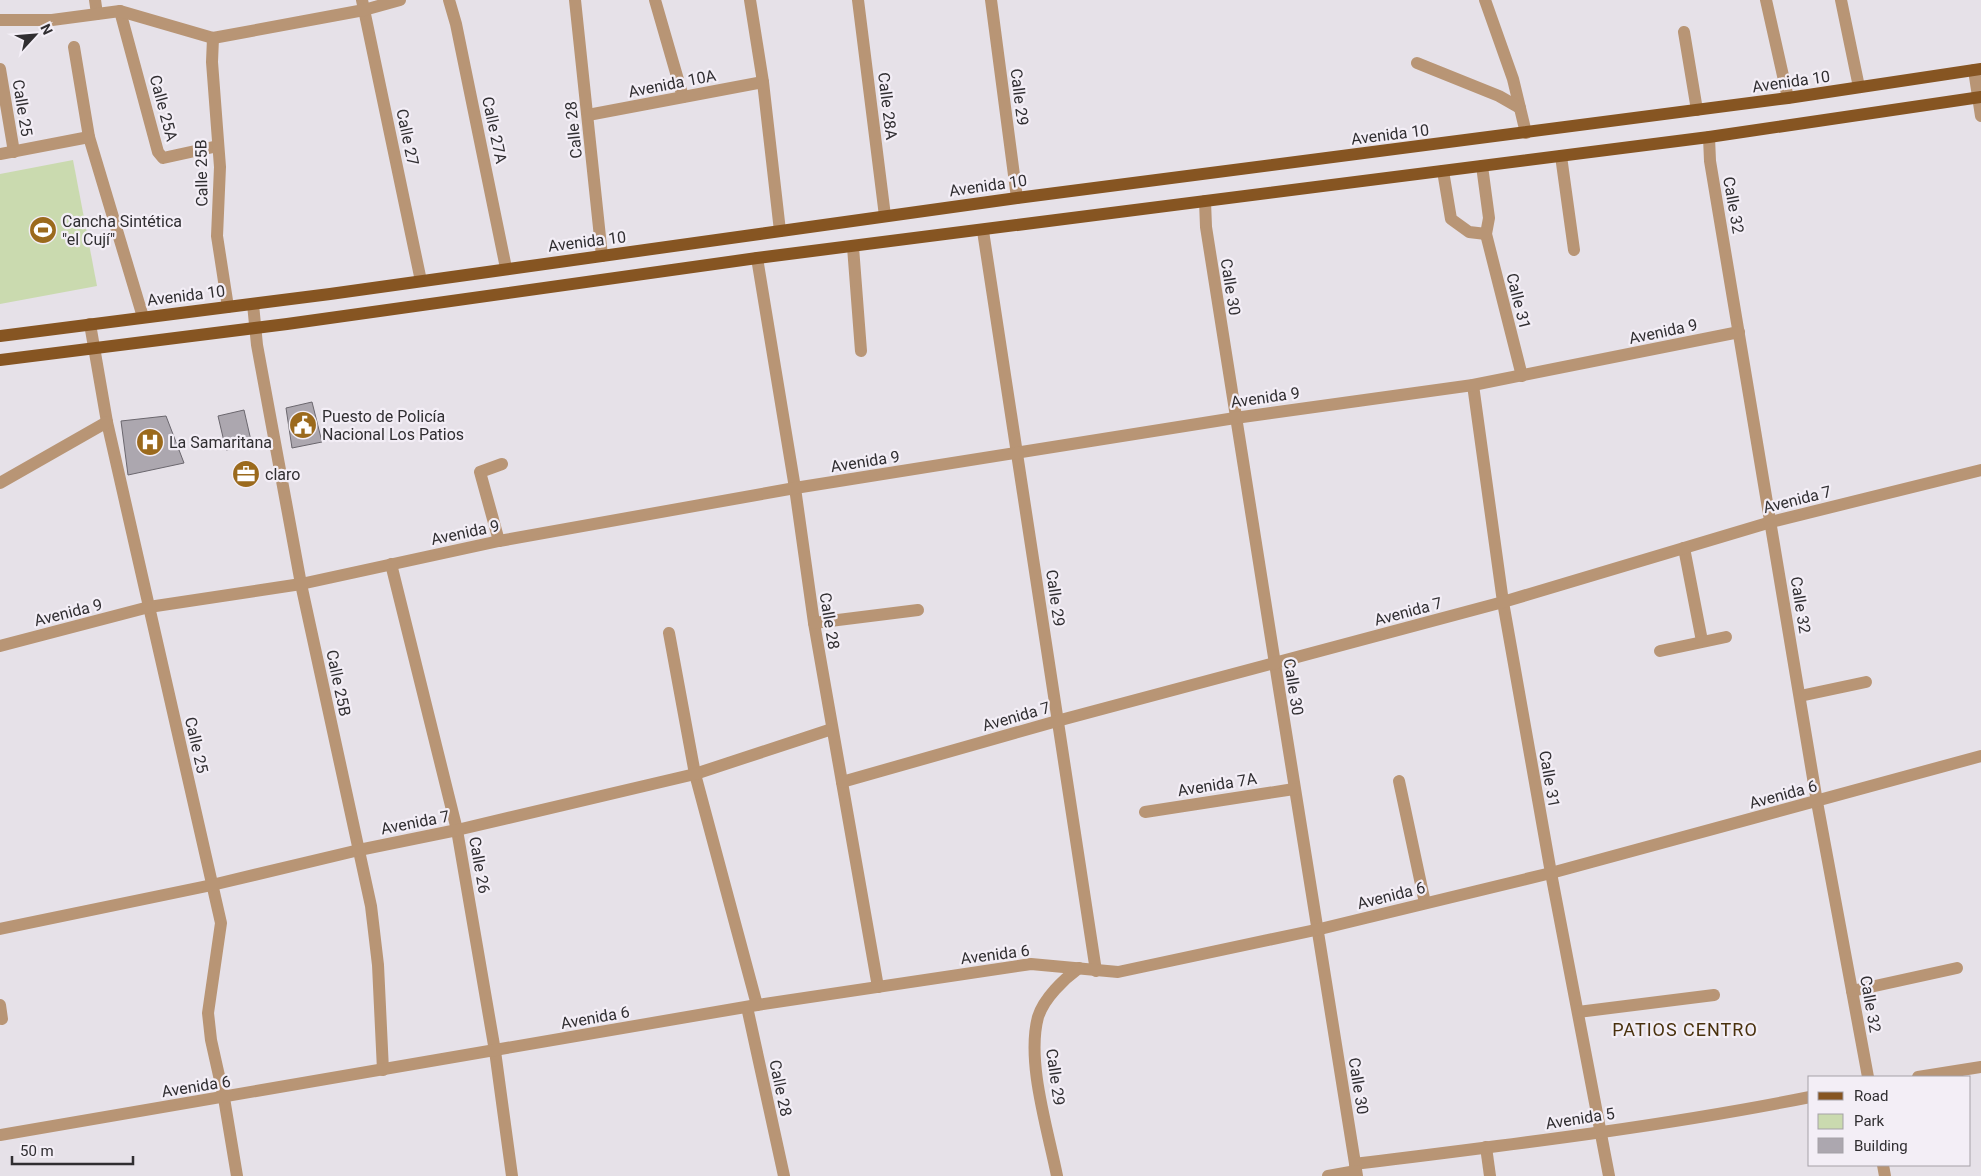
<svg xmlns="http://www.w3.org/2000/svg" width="1981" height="1176" viewBox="0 0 1981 1176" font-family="Roboto,sans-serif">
  <rect width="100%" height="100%" fill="#e6e1e8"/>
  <path fill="#cadaaf" d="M73 160 97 286 0 304V174Z"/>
  <g fill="#aca7af" stroke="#6b676e">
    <path d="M312 402 322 442 292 448 286 408Z"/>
    <path d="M244 410 252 445 226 450 218 416Z"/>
    <path d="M166 416 184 463 128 475 121 421Z"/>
  </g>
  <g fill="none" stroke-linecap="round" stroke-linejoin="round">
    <g stroke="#b89575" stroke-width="12">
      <path d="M95 0 97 14"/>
      <path d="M362 0 421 281"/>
      <path d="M449 0 456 24 506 268"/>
      <path d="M575 0 602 256"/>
      <path d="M655 0 683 97"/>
      <path d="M750 0 763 82 780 231"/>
      <path d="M858 0 885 216"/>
      <path d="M991 0 1017 198"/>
      <path d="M1485 0 1513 79 1526 133"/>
      <path d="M1766 0 1788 98"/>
      <path d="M1841 0 1859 87"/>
      <path d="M120 11 158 152 163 158 218 146"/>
      <path d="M0 20H52L120 11 213 38 364 10 400 0"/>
      <path d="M1684 32 1697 110"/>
      <path d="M213 38 212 62 220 167 217 236 228 307"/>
      <path d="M74 47 89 137 143 317"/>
      <path d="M1417 63 1499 96 1520 108"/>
      <path d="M0 69 14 152"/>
      <path d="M1974 70 1981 116"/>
      <path d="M588 115 763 82"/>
      <path d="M1709 137 1710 161 1817 802 1868 1077"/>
      <path d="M0 154 89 137"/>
      <path d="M1561 156 1574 250"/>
      <path d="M1482 166 1489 218 1486 234 1522 376"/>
      <path d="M1443 171 1451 219 1469 232 1486 234"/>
      <path d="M1205 201 1206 227C1254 544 1308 859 1357 1176"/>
      <path d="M983 231 1096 971"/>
      <path d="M853 247 861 351"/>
      <path d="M757 258 795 488 814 623 878 987"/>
      <path d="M253 304 257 345 301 584 371 906 378 965 383 1070"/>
      <path d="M90 324 107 422 221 923 208 1013 211 1040 224 1098 237 1176"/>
      <path d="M1473 385 1503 602 1551 873 1609 1176"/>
      <path d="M0 483 107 422"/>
      <path d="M499 541 480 472 502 464"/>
      <path d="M1684 548 1702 641"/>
      <path d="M391 564 457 830 495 1051 512 1176"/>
      <path d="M814 623 918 610"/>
      <path d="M669 633 695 774 757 1005"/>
      <path d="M0 646 149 607 301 584 499 541 795 488 1235 418 1473 385 1739 332"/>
      <path d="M1660 651 1726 637"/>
      <path d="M1800 696 1866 682"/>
      <path d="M1399 781 1425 903"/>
      <path d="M842 782 1057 721 1503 602 1771 522 1981 470"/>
      <path d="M1145 812 1294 789"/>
      <path d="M0 929 212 885 359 850 457 830 695 774 832 729"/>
      <path d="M1852 991 1957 968"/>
      <path d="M0 1005 2 1019"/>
      <path d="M747 1007 784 1176"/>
      <path d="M1578 1012 1714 995"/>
      <path d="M1918 1077 1981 1067"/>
      <path d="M0 1135 757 1005 1031 964 1118 972 1320 929 1551 873 1981 756"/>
      <path d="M1486 1147 1490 1176"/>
      <path d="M1355 1164C1507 1145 1660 1127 1810 1097"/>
      <path d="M1883 1165 1885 1176"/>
      <path d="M1057 1176C1048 1130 1026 1062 1038 1017 1044 998 1064 979 1079 968"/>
      <path d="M1328 1176 1356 1171"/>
    </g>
    <g stroke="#865522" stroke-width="12">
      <path d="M0 336 330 294 1017 198 1788 98 1981 69"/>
      <path d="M0 360 287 324 757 258 1709 137 1981 97"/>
    </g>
  </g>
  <defs>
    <g id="stadium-disc" transform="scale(1.4375)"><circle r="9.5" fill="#9b6a1d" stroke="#f3eef6"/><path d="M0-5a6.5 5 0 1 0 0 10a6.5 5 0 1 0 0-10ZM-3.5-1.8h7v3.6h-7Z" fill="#fff"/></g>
    <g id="civic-disc" transform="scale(1.4375)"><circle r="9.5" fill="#9b6a1d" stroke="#f3eef6"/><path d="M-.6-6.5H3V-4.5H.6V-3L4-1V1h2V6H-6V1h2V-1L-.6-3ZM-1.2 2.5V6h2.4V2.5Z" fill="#fff"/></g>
    <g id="hospital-disc" transform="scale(1.4375)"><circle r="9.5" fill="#9b6a1d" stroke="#f3eef6"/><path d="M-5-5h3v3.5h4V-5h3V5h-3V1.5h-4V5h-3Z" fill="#fff"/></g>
    <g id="office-disc" transform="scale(1.4375)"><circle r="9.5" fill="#9b6a1d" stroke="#f3eef6"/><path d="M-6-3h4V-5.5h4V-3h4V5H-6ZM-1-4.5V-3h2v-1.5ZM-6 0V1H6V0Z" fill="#fff"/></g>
  </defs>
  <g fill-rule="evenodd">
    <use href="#stadium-disc" x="43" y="230"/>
    <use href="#civic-disc" x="303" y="425"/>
    <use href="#hospital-disc" x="150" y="442"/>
    <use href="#office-disc" x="246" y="474"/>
  </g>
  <g text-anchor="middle" stroke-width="4.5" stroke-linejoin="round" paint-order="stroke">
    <g font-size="16" fill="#302e31" stroke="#f3eef6">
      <text transform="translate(1791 81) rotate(-8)" y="6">Avenida 10</text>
      <text transform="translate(672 83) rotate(-11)" y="6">Avenida 10A</text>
      <text transform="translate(1020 97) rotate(83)" y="6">Calle 29</text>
      <text transform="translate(888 106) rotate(83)" y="6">Calle 28A</text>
      <text transform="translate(23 108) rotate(81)" y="6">Calle 25</text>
      <text transform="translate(164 108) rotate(75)" y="6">Calle 25A</text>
      <text transform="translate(495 130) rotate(78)" y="6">Calle 27A</text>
      <text transform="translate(573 130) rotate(-96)" y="6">Calle 28</text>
      <text transform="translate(1390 134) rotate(-7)" y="6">Avenida 10</text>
      <text transform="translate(408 137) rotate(78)" y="6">Calle 27</text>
      <text transform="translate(201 173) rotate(-91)" y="6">Calle 25B</text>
      <text transform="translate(988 185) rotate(-8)" y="6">Avenida 10</text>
      <text transform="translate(1734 205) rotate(80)" y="6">Calle 32</text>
      <text transform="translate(587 241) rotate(-7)" y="6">Avenida 10</text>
      <text transform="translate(1231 287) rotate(81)" y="6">Calle 30</text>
      <text transform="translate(186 295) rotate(-7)" y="6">Avenida 10</text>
      <text transform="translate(1519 301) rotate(76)" y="6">Calle 31</text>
      <text transform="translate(1663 331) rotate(-12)" y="6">Avenida 9</text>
      <text transform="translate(1265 397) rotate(-8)" y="6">Avenida 9</text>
      <text transform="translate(865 461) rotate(-9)" y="6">Avenida 9</text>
      <text transform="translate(1797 499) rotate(-14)" y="6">Avenida 7</text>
      <text transform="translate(465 532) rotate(-12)" y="6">Avenida 9</text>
      <text transform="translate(1056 598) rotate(82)" y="6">Calle 29</text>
      <text transform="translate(1801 605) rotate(81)" y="6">Calle 32</text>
      <text transform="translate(1408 611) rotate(-15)" y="6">Avenida 7</text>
      <text transform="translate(68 612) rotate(-14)" y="6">Avenida 9</text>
      <text transform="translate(830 621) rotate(81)" y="6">Calle 28</text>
      <text transform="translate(339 683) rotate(78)" y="6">Calle 25B</text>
      <text transform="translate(1294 687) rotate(81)" y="6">Calle 30</text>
      <text transform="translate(1016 716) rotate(-16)" y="6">Avenida 7</text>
      <text transform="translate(197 745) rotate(77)" y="6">Calle 25</text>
      <text transform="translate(1550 779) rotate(80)" y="6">Calle 31</text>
      <text transform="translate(1217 784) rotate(-9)" y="6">Avenida 7A</text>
      <text transform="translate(1783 794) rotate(-15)" y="6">Avenida 6</text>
      <text transform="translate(415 822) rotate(-11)" y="6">Avenida 7</text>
      <text transform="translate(480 865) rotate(80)" y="6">Calle 26</text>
      <text transform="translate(1391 895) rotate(-14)" y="6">Avenida 6</text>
      <text transform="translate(995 954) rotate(-7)" y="6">Avenida 6</text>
      <text transform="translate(1871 1004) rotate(80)" y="6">Calle 32</text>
      <text transform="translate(595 1017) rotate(-10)" y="6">Avenida 6</text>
      <text transform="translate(1056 1077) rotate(82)" y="6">Calle 29</text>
      <text transform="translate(196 1086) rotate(-9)" y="6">Avenida 6</text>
      <text transform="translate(1359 1086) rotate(81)" y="6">Calle 30</text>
      <text transform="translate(781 1088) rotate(78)" y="6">Calle 28</text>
      <text transform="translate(1580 1118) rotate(-9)" y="6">Avenida 5</text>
    </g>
    <g font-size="16" fill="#302e31" stroke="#f3eef6" text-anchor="start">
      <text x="62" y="227">Cancha Sintética<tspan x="62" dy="18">"el Cují"</tspan></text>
      <text x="322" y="422">Puesto de Policía<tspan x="322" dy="18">Nacional Los Patios</tspan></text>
      <text x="169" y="448">La Samaritana</text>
      <text x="265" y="480">claro</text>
    </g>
    <g font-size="18" letter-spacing="1" fill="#49310d" stroke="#f3eef6">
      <text x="1685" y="1036">PATIOS CENTRO</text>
    </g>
  </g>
  <rect x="1808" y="1076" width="162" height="90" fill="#f3eef6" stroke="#a5a1a7"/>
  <rect x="1818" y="1092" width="25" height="8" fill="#865522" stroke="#a5a1a7"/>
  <text x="1854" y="1101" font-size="15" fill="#302e31">Road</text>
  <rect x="1818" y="1114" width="25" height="15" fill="#cadaaf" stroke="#a5a1a7"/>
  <text x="1854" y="1126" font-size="15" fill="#302e31">Park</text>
  <rect x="1818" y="1138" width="25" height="15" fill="#aca7af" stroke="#a5a1a7"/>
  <text x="1854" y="1151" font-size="15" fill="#302e31">Building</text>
  <g transform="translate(35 35) rotate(64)" stroke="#f3eef6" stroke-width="4" paint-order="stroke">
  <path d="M0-4L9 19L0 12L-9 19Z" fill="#302e31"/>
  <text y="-8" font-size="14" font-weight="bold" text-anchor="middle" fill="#302e31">N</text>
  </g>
  <path d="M12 1156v8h121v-8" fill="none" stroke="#302e31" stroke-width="2.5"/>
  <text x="20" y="1156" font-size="15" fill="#302e31" stroke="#f3eef6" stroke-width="4" paint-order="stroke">50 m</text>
</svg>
